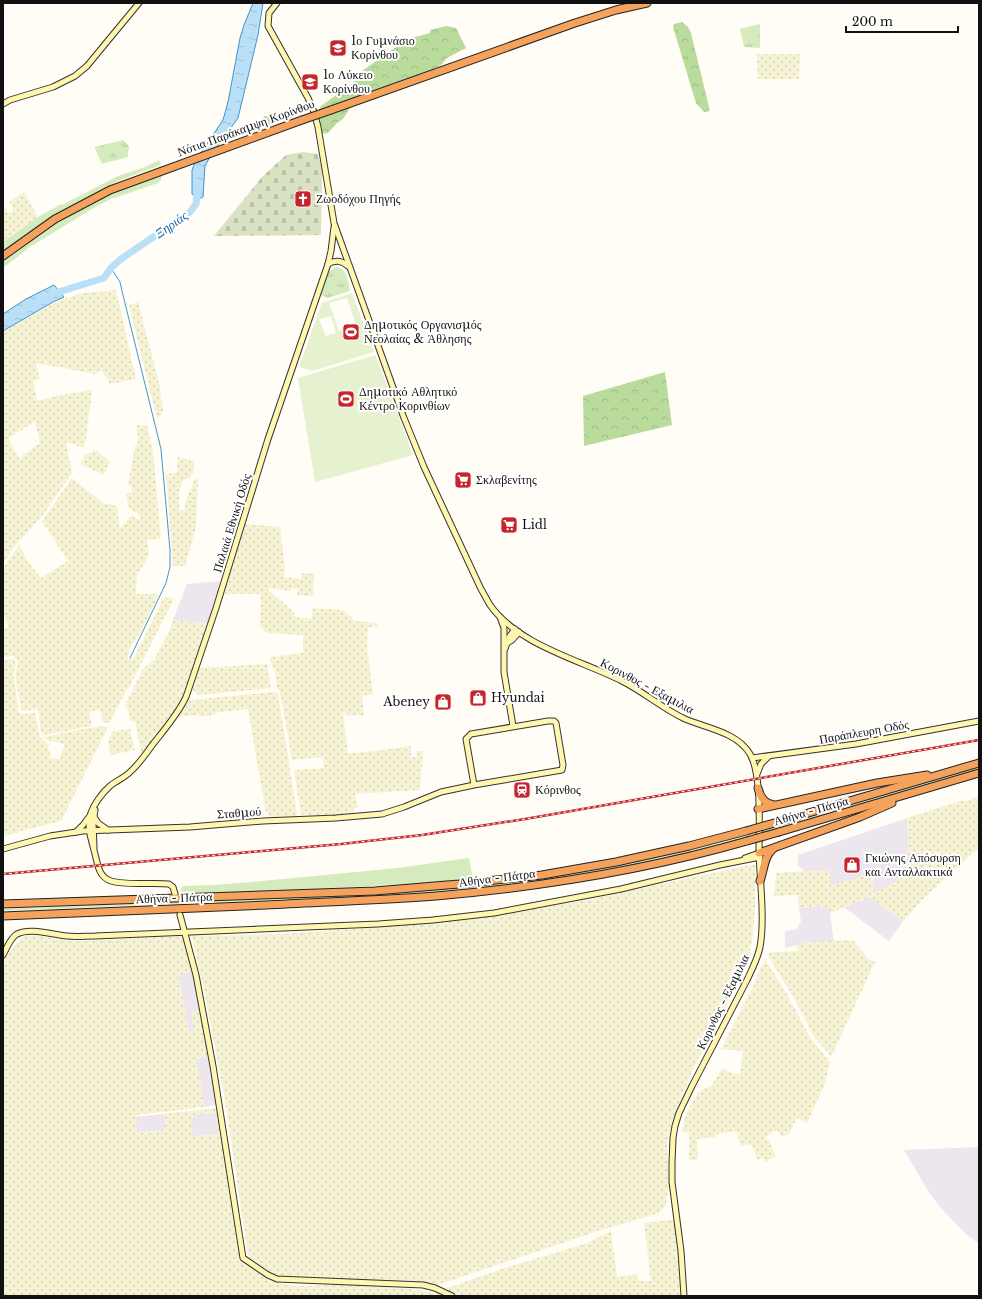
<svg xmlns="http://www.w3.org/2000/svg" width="982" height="1299" viewBox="0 0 982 1299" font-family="'Libre Baskerville',serif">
  <defs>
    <pattern id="farmland-dots" width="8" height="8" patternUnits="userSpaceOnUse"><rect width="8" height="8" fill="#f6f3d4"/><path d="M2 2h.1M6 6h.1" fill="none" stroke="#d2cfb5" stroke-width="1.8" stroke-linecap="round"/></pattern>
    <pattern id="forest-crowns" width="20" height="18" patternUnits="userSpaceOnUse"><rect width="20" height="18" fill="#b9dc9c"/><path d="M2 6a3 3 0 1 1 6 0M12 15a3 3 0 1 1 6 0" fill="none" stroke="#9ebc85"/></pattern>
    <pattern id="cemetery-stones" width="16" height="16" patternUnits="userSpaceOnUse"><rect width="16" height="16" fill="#d9e3c4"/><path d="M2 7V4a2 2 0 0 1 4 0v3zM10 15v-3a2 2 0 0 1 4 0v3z" fill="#b9c2a7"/></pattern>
    <pattern id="park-tufts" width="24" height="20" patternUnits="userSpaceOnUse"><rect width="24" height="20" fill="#d5ebbd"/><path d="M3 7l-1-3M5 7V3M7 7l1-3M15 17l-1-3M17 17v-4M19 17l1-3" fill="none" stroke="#b6c8a1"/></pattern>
    <pattern id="water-ripples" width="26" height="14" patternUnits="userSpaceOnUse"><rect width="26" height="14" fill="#b9e0f7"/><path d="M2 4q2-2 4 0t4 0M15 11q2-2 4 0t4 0" fill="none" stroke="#9ebfd3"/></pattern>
  </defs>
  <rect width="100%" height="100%" fill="#fffdf5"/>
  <g fill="#eee6ef">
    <path d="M220 581 208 624 173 620 187 584Z"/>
    <path d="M907 818 910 874 873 894 830 886 829 871H805L798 866V855Z"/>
    <path d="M870 897 903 921 889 941 844 907Z"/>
    <path d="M828 906 830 913 834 942H811L785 948V931L797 929 801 921 799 908Z"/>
    <path d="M194 971 200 1010 194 1030 189 1032 178 974Z"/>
    <path d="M209 1056 217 1105 205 1107 195 1059Z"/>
    <path d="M219 1108 224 1138 169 1144 166 1130 137 1133 135 1117Z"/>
    <path d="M979 1147V1244L966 1234 940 1207 930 1194 904 1150Z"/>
  </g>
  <g fill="url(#farmland-dots)" fill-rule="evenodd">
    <path d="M757 54H800L799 79H758Z"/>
    <path d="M24 192 38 217 3 242V204L8 213 14 210 9 202Z"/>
    <path d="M116 290 136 379 110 384 104 373 101 371 95 374 36 363 40 379 33 381 37 401 56 396 90 390 92 391 86 439 84 448 66 442 72 473 46 511 15 546 3 563V332L54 303 67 298 83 293ZM35 421 40 443 19 458 8 439Z"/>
    <path d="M138 302 159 383 163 410 161 415 157 418 151 395 129 305Z"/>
    <path d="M137 425 147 426 153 451 161 539 147 540 149 556 137 575 136 594H159L144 625 129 650 128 659H130L134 658 163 599 170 597 174 599 128 689 126 691 109 723 103 722 100 710 92 711V712L89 713 92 726 44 735 41 732 38 709 25 711 22 710 21 708 15 676 18 664 17 660 13 656 3 657V629L9 626 3 615V568L19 545 28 562 41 578 68 561 42 521 72 478 103 503 117 506 120 529 132 515 137 520 141 518 138 513 129 509 126 494 132 492 131 486H128L135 446 138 445Z"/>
    <path d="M96 450 110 462 104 475 80 464 85 455Z"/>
    <path d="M178 457 194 461V472L189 478 183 481 179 491V511L185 510V504L188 495 195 479H198L196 527 185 566H173L166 474 177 473Z"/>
    <path d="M245 524 280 527 285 569 284 577 301 579 302 573 314 574 313 596 297 595 298 589 291 588 290 591 269 588V591L294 612V617L311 619 313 608 340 610 344 611 355 621 378 623 377 627H368L367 647 373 694 362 696 364 715 347 716 346 713H343L348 753H359L411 746V757H417V751H423L420 790 355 794 358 808H354V815H303L301 814 294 770 324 768 323 757 292 760 280 691 277 688 275 672 270 660 271 657 303 653V635L268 633 260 627 261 594H224Z"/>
    <path d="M173 620 208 624 183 698 175 712 143 754 141 752 135 721H130L128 708 124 707 143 669 154 660 169 632Z"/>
    <path d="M10 659 14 660 16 664 14 670V678L19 713 21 714 35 713 40 737 49 745 48 749 51 752 49 758 59 759 65 745 53 741 50 742 43 737 99 726 108 727 61 821 3 836V661Z"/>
    <path d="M267 664 271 688 199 695 193 691V687L199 668Z"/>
    <path d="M274 692 278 694 297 814 295 816 271 817 266 813 248 709 219 712 214 715 200 717 199 715 178 717 190 700Z"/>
    <path d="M130 729 135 750 111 755 108 741 113 731Z"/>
    <path d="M979 796V848L926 896 903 921 870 897 830 913 828 906 799 908 798 895 774 896 776 873 805 871H830V886L874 872 873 894 910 874 907 818 960 801H968Z"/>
    <path d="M755 864V909L752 942 746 966 691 1073 671 1125 667 1145 669 1180 666 1205 659 1213 598 1231 437 1285 416 1282 278 1277 268 1272 248 1256 225 1100 205 995 192 936 282 934 391 926 485 917 587 900Z"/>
    <path d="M33 935 55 939 78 941 185 936 194 971 178 975 189 1031 194 1030 191 1011 200 1010 209 1056 195 1059 205 1107 135 1115 137 1132 166 1130 163 1114 215 1109 216 1113 195 1115 191 1120 192 1136 218 1134 216 1119H221L242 1257 246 1264 255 1269 272 1282 296 1286 364 1284 437 1292 446 1296H3V963L14 946 23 937Z"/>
    <path d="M853 940 869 960 875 962 832 1055H830L814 1037 794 998 768 956 769 953 775 952 799 951 796 946 811 942Z"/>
    <path d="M765 959 788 996 811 1039 829 1061 830 1063 824 1086 807 1123 797 1118 789 1134 782 1137 777 1130 766 1136 776 1156 765 1162 763 1158 758 1160 751 1144 741 1146 736 1131 717 1134 716 1137 697 1139 698 1159 689 1160V1133L682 1132 685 1116 698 1092 711 1086 722 1069 740 1075 743 1051 721 1049 751 990Z"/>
    <path d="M677 1219 680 1296H461L444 1289 514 1265 585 1244 611 1231 617 1277 637 1274 638 1281H651L644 1223Z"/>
  </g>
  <g fill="#d5ebbd">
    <path d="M159 160 161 165 118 181 83 201 3 252V242L38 217 61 204 62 205 118 176 145 167Z"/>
    <path d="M163 172 161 180 158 183 111 199 92 209 30 247 3 268V262L58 223 90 204 115 190Z"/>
    <path d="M979 767V769C844 809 709 854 570 876 471 892 372 896 272 900 182 904 93 907 3 911V909C93 906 182 902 272 898 372 894 471 890 570 874 709 851 844 807 979 767Z"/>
    <path d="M469 858 473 879 394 885 180 895 181 888 184 886 213 885 252 882 398 868Z"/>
  </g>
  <g fill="url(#forest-crowns)">
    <path d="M682 22 688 27 691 33 710 111 704 112 696 103 673 27 674 24Z"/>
    <path d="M446 26 456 28 466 48 447 58 441 65 436 68 357 97 343 119 337 123 328 133 321 134C319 125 316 114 321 106L354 82 356 75 408 39 430 33V30Z"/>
    <path d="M293 111 296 116 261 128 264 116H271Z"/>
    <path d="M665 372 672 425 584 446 583 396Z"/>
  </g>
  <path fill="url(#cemetery-stones)" d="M303 152 318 154 322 170 321 235 214 236 262 177 286 155Z"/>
  <g fill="url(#park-tufts)">
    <path d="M760 24V48L744 47 740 29Z"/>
    <path d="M123 140 129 146 128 152V157L102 164 95 149V147Z"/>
    <path d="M337 267C348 269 348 282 350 291L327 298 321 295C324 286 326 269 337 267Z"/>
  </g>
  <g fill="#e6f2cf" fill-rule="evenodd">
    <path d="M352 293 374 352 312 371 299 367 322 303ZM347 298 356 325 339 331 329 303ZM331 316 336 333 326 336 319 319Z"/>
    <path d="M375 355 413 455 315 482 298 378Z"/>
  </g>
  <g fill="url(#water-ripples)" stroke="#3f96cf">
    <path d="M253 3H263L258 35 238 118 211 155 205 166 203 197 201 198H197L192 194V170L196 160 223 120 228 102 240 38 244 25Z"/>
    <path d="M54 285 64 297 53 302 3 331V314L26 299Z"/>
  </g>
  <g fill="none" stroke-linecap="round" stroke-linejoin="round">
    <path stroke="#3f96cf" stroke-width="1" d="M111 268 120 282 122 291 161 449 170 550V567L166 583 130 658"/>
    <path stroke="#b9e0f7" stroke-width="7" d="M52 294 104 278 111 268 121 259 190 212 196 204 198 188"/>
    <g stroke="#333" stroke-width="7">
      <g id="secondary">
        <path d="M277 3 269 13 268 26 308 98 314 112 318 127 334 223 404 418 424 467 481 589C484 594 487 600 490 605 518 645 580 660 622 681 644 692 663 709 685 719 706 728 737 732 750 754 762 774 759 829 759 853 760 881 765 920 760 947 758 958 752 969 747 980L692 1086 679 1113 675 1126 673 1138 672 1163V1182L681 1251 684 1296"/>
        <path d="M3 104 10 100 53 87 75 76 87 66 139 3"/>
        <path d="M328 264C335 260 341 260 348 266"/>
        <path d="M500 617 504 628V672L513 726"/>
        <path d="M507 643 512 640 519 632"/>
        <path d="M505 649 509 637 515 629"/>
        <path d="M752 758 856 744 979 721"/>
        <path d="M757 774 761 764 769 756"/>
        <path d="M94 817 98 823 108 830"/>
        <path d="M76 832 83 825 89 817"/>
        <path d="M94 847 93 822 95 810"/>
        <path d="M3 849 50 836 83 831 190 827 263 821 336 818 382 814 404 807 441 792 474 785 562 770 563 765 556 723 554 721H548L471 734 466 739 474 785"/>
        <path d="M745 858 759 853"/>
        <path d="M175 894 173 887 169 884C152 882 127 886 111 881 99 877 98 866 95 854 92 841 87 830 90 816 93 805 102 793 110 786 116 781 124 778 130 772 139 764 146 754 153 744 165 729 178 714 186 697L216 608 268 439 328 264 331 251 334 227"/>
        <path d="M180 915 196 975 213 1066 243 1258 268 1275 277 1279 423 1285 435 1288 452 1296"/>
        <path d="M3 955C7 948 10 938 17 934 31 927 52 935 67 936 76 937 85 936 95 936L378 924 433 920 494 913 621 889 720 865 760 857"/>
      </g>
    </g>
    <g stroke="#222" stroke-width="9">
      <g id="highway">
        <path d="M331 110 575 23 616 10 647 3"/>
        <path d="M3 256 55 219 110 190 302 120"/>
        <path d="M758 788C760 797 764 804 774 805"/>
        <path d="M758 809 877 783 927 775"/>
        <path d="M778 822 979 763"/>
        <path d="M779 832 979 773"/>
        <path d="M759 853 860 817 892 803"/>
        <path d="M760 881C764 871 764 855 773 849"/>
        <path d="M3 904 375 891 459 884 542 875 616 862 689 846 746 831"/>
        <path d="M3 916C91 912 179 908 266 905 323 902 379 900 436 896 540 887 646 870 747 841"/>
      </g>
    </g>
    <use href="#secondary" stroke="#fff6b0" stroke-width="5"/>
    <use href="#highway" stroke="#f5a25d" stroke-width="7"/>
    <g stroke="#c4262e" stroke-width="2.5">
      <path id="rail" d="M3 874 341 844 422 835 525 819 979 740"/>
    </g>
    <use href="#rail" stroke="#fff" stroke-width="1" stroke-dasharray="3" stroke-linecap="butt"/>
    <g stroke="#222" stroke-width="9" stroke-linecap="butt">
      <g id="highway-bridge">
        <path d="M302 120 331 110"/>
        <path d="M746 831 778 822"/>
        <path d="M747 841 779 832"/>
      </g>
    </g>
    <use href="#highway-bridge" stroke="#f5a25d" stroke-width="7"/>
  </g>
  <defs>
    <g id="school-square" transform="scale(0.9)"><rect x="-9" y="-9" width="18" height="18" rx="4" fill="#c4262e" stroke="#fff"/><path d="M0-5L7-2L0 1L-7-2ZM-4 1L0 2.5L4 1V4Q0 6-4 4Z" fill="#fff"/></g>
    <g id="church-square" transform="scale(0.9)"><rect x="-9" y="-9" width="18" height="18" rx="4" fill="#c4262e" stroke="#fff"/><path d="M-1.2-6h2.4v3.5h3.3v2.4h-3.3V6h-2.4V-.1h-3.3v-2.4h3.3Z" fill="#fff"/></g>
    <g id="stadium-square" transform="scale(0.9)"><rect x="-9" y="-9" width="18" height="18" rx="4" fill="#c4262e" stroke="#fff"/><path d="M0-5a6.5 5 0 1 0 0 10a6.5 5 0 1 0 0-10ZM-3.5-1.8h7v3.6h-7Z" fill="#fff"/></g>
    <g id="supermarket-square" transform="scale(0.9)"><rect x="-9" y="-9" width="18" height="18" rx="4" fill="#c4262e" stroke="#fff"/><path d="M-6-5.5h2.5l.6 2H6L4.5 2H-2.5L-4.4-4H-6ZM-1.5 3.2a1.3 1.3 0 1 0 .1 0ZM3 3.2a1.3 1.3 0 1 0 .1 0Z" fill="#fff"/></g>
    <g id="shop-square" transform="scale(0.9)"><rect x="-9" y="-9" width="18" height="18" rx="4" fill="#c4262e" stroke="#fff"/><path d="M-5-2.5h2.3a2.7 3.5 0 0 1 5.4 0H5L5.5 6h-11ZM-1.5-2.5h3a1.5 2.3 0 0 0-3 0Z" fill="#fff"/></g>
    <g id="station-square" transform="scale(0.9)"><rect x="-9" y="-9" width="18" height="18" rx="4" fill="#c4262e" stroke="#fff"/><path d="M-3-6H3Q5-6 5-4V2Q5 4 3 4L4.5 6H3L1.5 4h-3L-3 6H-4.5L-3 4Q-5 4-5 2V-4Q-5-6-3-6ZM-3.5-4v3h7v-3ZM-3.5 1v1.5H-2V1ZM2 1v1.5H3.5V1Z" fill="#fff"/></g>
  </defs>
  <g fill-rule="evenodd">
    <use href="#school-square" x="338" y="48"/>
    <use href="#school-square" x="310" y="82"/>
    <use href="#church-square" x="303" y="199"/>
    <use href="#stadium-square" x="351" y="332"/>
    <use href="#stadium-square" x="346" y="399"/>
    <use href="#supermarket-square" x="463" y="480"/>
    <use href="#supermarket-square" x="509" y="525"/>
    <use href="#shop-square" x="478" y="698"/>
    <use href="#shop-square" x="443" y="702"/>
    <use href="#station-square" x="522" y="790"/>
    <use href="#shop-square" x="852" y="865"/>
  </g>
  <g text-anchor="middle" stroke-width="4" stroke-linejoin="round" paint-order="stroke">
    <g font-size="12" fill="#111" stroke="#fff" text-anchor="start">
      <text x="351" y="45">1ο Γυμνάσιο<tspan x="351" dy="14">Κορίνθου</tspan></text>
      <text x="323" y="79">1ο Λύκειο<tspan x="323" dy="14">Κορίνθου</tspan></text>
      <text x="316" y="203">Ζωοδόχου Πηγής</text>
      <text x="364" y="329">Δημοτικός Οργανισμός<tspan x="364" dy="14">Νεολαίας &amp; Άθλησης</tspan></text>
      <text x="359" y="396">Δημοτικό Αθλητικό<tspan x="359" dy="14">Κέντρο Κορινθίων</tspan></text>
      <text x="476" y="484">Σκλαβενίτης</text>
      <text x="522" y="529">Lidl</text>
      <text x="491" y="702">Hyundai</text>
      <text x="430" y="706" text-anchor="end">Abeney</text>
      <text x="535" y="794">Κόρινθος</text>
      <text x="865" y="862">Γκιώνης Απόσυρση<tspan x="865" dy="14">και Ανταλλακτικά</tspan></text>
    </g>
    <g font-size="12" fill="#111" stroke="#fff">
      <text transform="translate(246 128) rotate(-20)" y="4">Νότια Παράκαμψη Κορίνθου</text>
      <text transform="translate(232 523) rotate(-73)" y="4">Παλαιά Εθνική Οδός</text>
      <text transform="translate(647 686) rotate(28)" y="4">Κορινθος - Εξαμιλια</text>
      <text transform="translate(864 732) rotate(-10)" y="4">Παράπλευρη Οδός</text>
      <text transform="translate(811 811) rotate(-16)" y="4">Αθήνα - Πάτρα</text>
      <text transform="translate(239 813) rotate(-4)" y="4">Σταθμού</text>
      <text transform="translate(497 878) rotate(-7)" y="4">Αθήνα - Πάτρα</text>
      <text transform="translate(174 898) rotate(-2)" y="4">Αθήνα - Πάτρα</text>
      <text transform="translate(723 1002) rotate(-64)" y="4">Κορινθος - Εξαμιλια</text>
    </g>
    <g font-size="13" font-style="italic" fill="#1768a6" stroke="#fff">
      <text transform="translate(171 224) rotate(-35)" y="5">Ξηριάς</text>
    </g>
  </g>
  <rect width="982" height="1299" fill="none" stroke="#111111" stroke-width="8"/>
  <path d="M846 26v6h112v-6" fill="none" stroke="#111111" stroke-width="2"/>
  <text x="852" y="26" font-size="12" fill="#111111" stroke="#ffffff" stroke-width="3" paint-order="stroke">200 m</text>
</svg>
